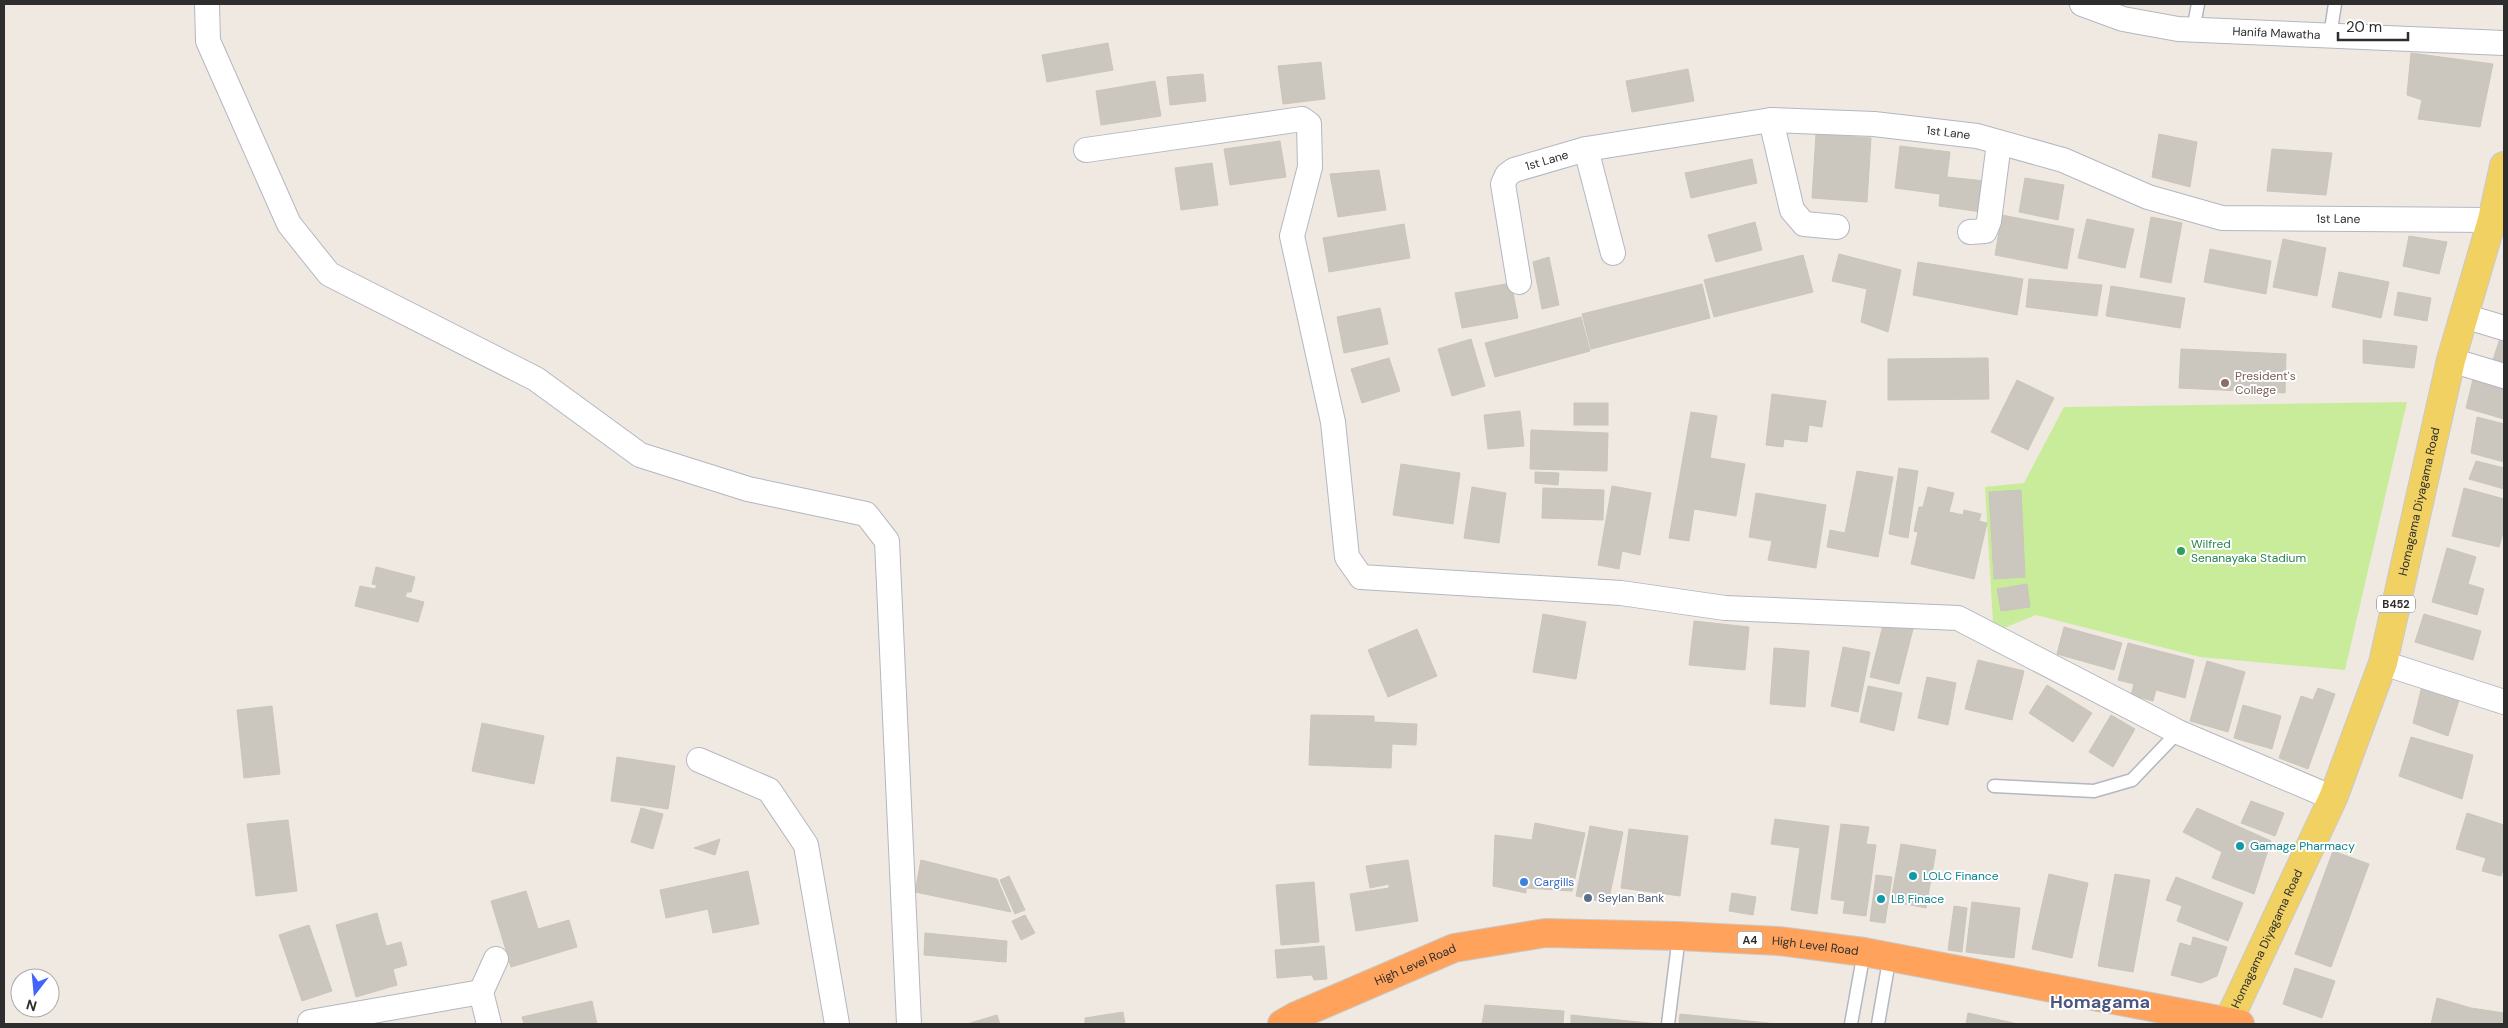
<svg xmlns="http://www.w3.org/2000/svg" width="2508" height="1028" viewBox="0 0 2508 1028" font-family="'DM Sans',sans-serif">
  <rect width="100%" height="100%" fill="#efe9e1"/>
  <path fill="#c9ec9a" d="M2407 402 2345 670 2200 657 2036 615 2004 628 1993 623 1985 487 2024 483 2064 407Z"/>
  <g fill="#cbc7bf" stroke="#cbc5ba">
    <path d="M1108 43 1113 70 1047 82 1042 55Z"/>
    <path d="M2411 53 2493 64 2480 127 2418 119 2422 100 2407 95Z"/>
    <path d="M1321 62 1325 99 1283 104 1278 66Z"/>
    <path d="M1688 69 1694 101 1632 112 1626 81Z"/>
    <path d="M1203 74 1206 101 1170 105 1167 77Z"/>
    <path d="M1155 81 1161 116 1101 125 1096 91Z"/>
    <path d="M1816 134 1871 138 1867 202 1812 198Z"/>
    <path d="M2159 134 2197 142 2190 187 2152 177Z"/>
    <path d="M1280 141 1286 177 1230 185 1224 149Z"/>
    <path d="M1900 146 1950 152 1947 177 1985 181 1981 212 1939 206 1940 194 1895 188Z"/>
    <path d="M2272 149 2332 153 2326 195 2267 191Z"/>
    <path d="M1752 159 1757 183 1691 198 1685 173Z"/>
    <path d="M1212 163 1218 205 1181 210 1175 168Z"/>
    <path d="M1379 170 1386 210 1338 217 1330 174Z"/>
    <path d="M2025 178 2064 185 2058 220 2019 212Z"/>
    <path d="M2002 215 2074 229 2067 269 1995 255Z"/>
    <path d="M2151 217 2182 223 2171 283 2140 277Z"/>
    <path d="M2087 219 2134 229 2125 268 2078 258Z"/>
    <path d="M1755 222 1762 250 1716 262 1708 235Z"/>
    <path d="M1404 224 1410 258 1329 272 1323 238Z"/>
    <path d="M2409 236 2447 242 2439 274 2403 266Z"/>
    <path d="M2283 239 2326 248 2317 296 2273 287Z"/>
    <path d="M2210 249 2271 261 2266 294 2204 282Z"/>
    <path d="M1839 254 1901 270 1888 332 1861 322 1867 289 1832 281Z"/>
    <path d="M1803 255 1813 292 1714 317 1704 280Z"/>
    <path d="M1549 257 1559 305 1542 309 1533 262Z"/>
    <path d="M1918 262 2023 279 2017 315 1913 295Z"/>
    <path d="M2339 272 2389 282 2381 318 2332 307Z"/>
    <path d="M2029 279 2102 285 2097 316 2026 307Z"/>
    <path d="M1511 283 1518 318 1462 328 1455 293Z"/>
    <path d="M1702 284 1710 318 1591 349 1582 314Z"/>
    <path d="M2111 286 2185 298 2180 328 2106 316Z"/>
    <path d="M2398 292 2431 298 2427 321 2394 315Z"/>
    <path d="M1380 308 1388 344 1344 353 1337 317Z"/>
    <path d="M1581 317 1590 351 1495 377 1485 343Z"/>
    <path d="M2501 335 2504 336V369L2491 366Z"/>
    <path d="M1471 339 1485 386 1452 396 1438 349Z"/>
    <path d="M2363 340 2417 346 2414 368 2363 363Z"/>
    <path d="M2181 349 2286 354 2285 393 2179 388Z"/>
    <path d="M1389 358 1400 391 1362 403 1351 369Z"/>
    <path d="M1988 358 1989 399 1888 400V359Z"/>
    <path d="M2473 379 2504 387V419L2466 408Z"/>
    <path d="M2017 380 2054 398 2028 450 1991 432Z"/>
    <path d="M1772 394 1826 401 1822 427 1809 425 1807 442 1784 439 1783 447 1766 445Z"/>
    <rect x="1574" y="403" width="34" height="22"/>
    <path d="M1520 411 1524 446 1488 449 1484 415Z"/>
    <path d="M1691 412 1717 416 1710 458 1745 464 1736 516 1694 509 1689 541 1669 538Z"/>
    <path d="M2477 417 2504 424V462L2471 453Z"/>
    <path d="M1531 430 1608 433 1607 471 1530 469Z"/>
    <path d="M2476 461 2504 468V489L2469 479Z"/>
    <path d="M1401 464 1460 473 1453 524 1393 515Z"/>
    <path d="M1899 468 1918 471 1908 538 1889 534Z"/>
    <path d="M1857 471 1893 477 1878 557 1827 547 1830 530 1845 533Z"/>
    <path d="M1535 472 1559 473 1558 485 1535 483Z"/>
    <path d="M1612 486 1651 493 1640 555 1622 551 1619 569 1598 565Z"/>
    <path d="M1472 487 1506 493 1499 543 1464 538Z"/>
    <path d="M1928 487 1954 493 1949 512 1963 515 1964 510 1981 514 1979 521 1987 523 1974 579 1911 564 1918 532 1914 531 1919 507H1923Z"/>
    <path d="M1543 488 1604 490 1603 520 1542 518Z"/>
    <path d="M2464 488 2504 499V529L2499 547 2452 536Z"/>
    <path d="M2021 490 2025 577 1994 579 1989 492Z"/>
    <path d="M1756 493 1826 505 1816 568 1768 560 1772 541 1749 537Z"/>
    <path d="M2447 548 2476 557 2468 584 2484 589 2477 615 2432 602Z"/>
    <path d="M376 567 415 577 411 592H407L405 597 424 602 418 622 355 606 360 586 375 589 377 585 372 584Z"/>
    <path d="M2027 584 2030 607 2001 611 1997 589Z"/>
    <path d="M1543 614 1586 622 1576 679 1533 672Z"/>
    <path d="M2424 614 2481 631 2473 660 2415 642Z"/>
    <path d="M1694 621 1749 627 1745 670 1689 665Z"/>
    <path d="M1884 621 1913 629 1899 684 1870 677Z"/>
    <path d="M2064 627 2122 643 2114 670 2057 654Z"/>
    <path d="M1417 629 1437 676 1388 697 1368 650Z"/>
    <path d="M2128 643 2194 660 2185 698 2156 690 2153 701 2131 695 2134 684 2118 680Z"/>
    <path d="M1843 647 1870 652 1858 712 1831 706Z"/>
    <path d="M1774 648 1809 651 1805 707 1770 704Z"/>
    <path d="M1978 660 2024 671 2012 720 1965 709Z"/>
    <path d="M2207 661 2245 672 2228 732 2190 721Z"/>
    <path d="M1927 677 1956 683 1948 725 1918 718Z"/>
    <path d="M2047 685 2092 713 2073 742 2029 713Z"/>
    <path d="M1868 686 1902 693 1894 731 1860 722Z"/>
    <path d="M2422 686 2460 697 2448 736 2413 723Z"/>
    <path d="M2318 688 2335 694 2308 769 2279 758 2301 696 2313 700Z"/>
    <path d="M2243 705 2281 716 2272 749 2234 738Z"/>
    <path d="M272 706 280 774 244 778 237 710Z"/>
    <path d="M1311 715 1374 716V722L1417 724 1416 745 1392 744 1391 768 1309 765Z"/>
    <path d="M2111 715 2135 729 2113 767 2089 752Z"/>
    <path d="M482 723 544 736 534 784 472 771Z"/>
    <path d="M2411 737 2473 755 2462 799 2399 776Z"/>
    <path d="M617 757 675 766 668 809 611 801Z"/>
    <path d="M2251 801 2284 813 2275 836 2241 823Z"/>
    <path d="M641 808 663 814 653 849 631 842Z"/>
    <path d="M2197 808 2271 841 2254 894 2212 878 2222 852 2183 832Z"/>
    <path d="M2467 813 2504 825V867L2501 876 2482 871 2486 858 2456 849Z"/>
    <path d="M1775 819 1829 826 1817 914 1791 910 1800 848 1771 844Z"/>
    <path d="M288 820 297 891 256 896 247 824Z"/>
    <path d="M1535 823 1585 833 1572 891 1526 888V893L1493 886 1495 835 1532 840Z"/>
    <path d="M1841 824 1869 827 1866 844 1876 845 1866 916 1843 913 1845 901 1831 899Z"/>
    <path d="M1590 826 1623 832 1608 903 1576 896Z"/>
    <path d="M1629 829 1688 836 1680 896 1621 888Z"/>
    <path d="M720 839 715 855 694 848Z"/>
    <path d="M1901 844 1936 850 1926 908 1891 901Z"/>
    <path d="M2333 851 2369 864 2331 967 2295 954Z"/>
    <path d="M921 860 997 879 1011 912 915 892Z"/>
    <path d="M1408 860 1418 921 1356 931 1350 894 1389 888V884L1370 888 1366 866Z"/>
    <path d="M748 871 759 924 713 933 708 909 666 918 660 890Z"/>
    <path d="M2049 874 2088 883 2072 958 2032 949Z"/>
    <path d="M2115 874 2150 880 2133 972 2098 966Z"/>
    <path d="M1876 875 1892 877 1885 923 1870 921Z"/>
    <path d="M1009 876 1025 910 1015 914 1000 880Z"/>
    <path d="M2176 877 2243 903 2228 941 2177 921 2182 906 2166 900Z"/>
    <path d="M1314 882 1319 942 1281 945 1276 885Z"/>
    <path d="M526 891 538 929 569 920 577 947 511 967 491 901Z"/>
    <path d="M1732 893 1756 897 1753 915 1729 911Z"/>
    <path d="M1972 902 2020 908 2014 958 1966 952Z"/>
    <path d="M1954 906 1967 908 1962 952 1948 950Z"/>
    <path d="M377 913 386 946 401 942 407 965 393 969 397 985 356 997 336 925Z"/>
    <path d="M1025 915 1035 933 1021 940 1012 921Z"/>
    <path d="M309 925 332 991 302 1001 279 935Z"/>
    <path d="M925 933 1007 941 1006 962 924 955Z"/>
    <path d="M2193 937 2227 947 2217 976 2201 983 2171 975 2180 943 2191 946Z"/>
    <path d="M1324 946 1327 979 1314 980 1312 975 1277 978 1275 950Z"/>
    <path d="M2295 968 2335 981 2322 1018 2283 1004Z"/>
    <path d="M2437 998 2471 1008 2504 1013 2502 1024H2431Z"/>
    <path d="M592 1001 597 1024H524L522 1017Z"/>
    <path d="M1485 1005 1564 1011 1563 1024H1482Z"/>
    <path d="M1123 1012 1125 1024H1085V1018Z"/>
    <path d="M1968 1013 2018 1024H1966Z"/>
    <path d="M1680 1014 1777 1024H1679Z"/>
    <path d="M997 1015 1000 1024H967Z"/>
    <path d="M1571 1015 1658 1024H1571Z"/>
  </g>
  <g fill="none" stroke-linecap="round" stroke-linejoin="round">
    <g stroke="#b4b7c1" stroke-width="15">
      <g id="lane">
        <path d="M2193 30 2198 4"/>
        <path d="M2330 36 2335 4"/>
        <path d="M1994 786 2094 791 2132 780 2178 732"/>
        <path d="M1668 1024 1679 936"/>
        <path d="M1851 1024 1864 952"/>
        <path d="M1878 1024 1890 955"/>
      </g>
    </g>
    <g stroke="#b4b7c1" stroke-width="26">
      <g id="street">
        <path d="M207 4 208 41 289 224 329 274 536 379 640 455 748 489 866 514 887 541 909 1024"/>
        <path id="s1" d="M2082 4 2123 19 2178 29 2504 43"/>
        <path d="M1771 120 1792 210 1804 224 1837 227"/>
        <path d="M1586 149 1613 253"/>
        <path d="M1086 150 1302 119 1309 124 1310 167 1292 236 1333 422 1347 557 1361 577 1621 593 1725 608 1958 618 2178 732 2333 798"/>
        <path d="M1970 232 1985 231 1989 221 1999 143"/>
        <path id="s2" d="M1519 282 1503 184 1507 175 1514 170 1586 149 1771 120 1874 124 1977 136 2063 160 2148 197 2222 218 2492 220"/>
        <path d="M2464 316 2504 328"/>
        <path d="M2451 360 2504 376"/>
        <path d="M2383 663 2504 702"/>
        <path d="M699 760 769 790 806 845 837 1024"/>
        <path d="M310 1022 481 992"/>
        <path d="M489 1024 481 992 496 959"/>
      </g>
    </g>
    <g stroke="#c9c9c9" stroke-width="30">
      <g id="primary">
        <path id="s3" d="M2227 1024 2333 798 2383 663 2451 360 2492 220 2504 166"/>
      </g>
    </g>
    <g stroke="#c9c9c9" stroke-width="30">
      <g id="highway">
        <path id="s4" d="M1282 1024 1296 1016 1454 948 1545 933 1679 936 1778 941 1864 952 2240 1024"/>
      </g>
    </g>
    <use href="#lane" stroke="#fff" stroke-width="12"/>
    <use href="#street" stroke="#fff" stroke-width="24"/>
    <use href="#primary" stroke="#f2d163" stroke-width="28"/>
    <use href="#highway" stroke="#ffa35c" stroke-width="28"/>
  </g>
  <circle fill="#8d6e63" stroke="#fff" stroke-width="2" cx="2225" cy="383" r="5"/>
  <circle fill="#2e9e5b" stroke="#fff" stroke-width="2" cx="2181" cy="551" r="5"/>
  <g fill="#0f9aa8" stroke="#fff" stroke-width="2">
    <circle cx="2240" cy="846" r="5"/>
    <circle cx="1913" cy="876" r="5"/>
    <circle cx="1881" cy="899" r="5"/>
  </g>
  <circle fill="#3f7fe0" stroke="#fff" stroke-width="2" cx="1524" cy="882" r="5"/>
  <circle fill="#5c6f8a" stroke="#fff" stroke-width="2" cx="1588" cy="898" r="5"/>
  <g text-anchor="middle" stroke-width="4" stroke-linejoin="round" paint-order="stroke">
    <g fill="#fff" stroke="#6d6d6d" stroke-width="1">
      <rect x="2377" y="595.5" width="38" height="17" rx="4"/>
      <rect x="1737.5" y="931.5" width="25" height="17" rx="4"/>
    </g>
    <g font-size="11" font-weight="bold" fill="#2e2e2e">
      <text x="2396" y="608">B452</text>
      <text x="1750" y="944">A4</text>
    </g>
    <g font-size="12" fill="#2e2e2e" stroke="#fff">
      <text dy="4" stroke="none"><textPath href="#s1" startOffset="198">Hanifa Mawatha</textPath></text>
      <text dy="4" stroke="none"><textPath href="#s2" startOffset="558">1st Lane</textPath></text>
      <text dy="4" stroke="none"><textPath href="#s2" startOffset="152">1st Lane</textPath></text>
      <text dy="4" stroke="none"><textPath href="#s2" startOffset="962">1st Lane</textPath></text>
      <text dy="4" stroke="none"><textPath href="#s3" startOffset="559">Homagama Diyagama Road</textPath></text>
      <text dy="4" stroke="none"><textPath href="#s3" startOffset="94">Homagama Diyagama Road</textPath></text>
      <text dy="4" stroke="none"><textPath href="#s4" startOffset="551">High Level Road</textPath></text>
      <text dy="4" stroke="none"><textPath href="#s4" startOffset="146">High Level Road</textPath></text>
    </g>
    <g font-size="12" fill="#785e54" stroke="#fff" text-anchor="start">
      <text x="2235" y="380">President's<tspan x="2235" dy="14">College</tspan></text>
    </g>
    <g font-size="12" fill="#27864d" stroke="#fff" text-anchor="start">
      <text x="2191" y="548">Wilfred<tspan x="2191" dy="14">Senanayaka Stadium</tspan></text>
    </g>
    <g font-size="12" fill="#0d838f" stroke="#fff" text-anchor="start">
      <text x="2250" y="850">Gamage Pharmacy</text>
      <text x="1923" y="880">LOLC Finance</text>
      <text x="1891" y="903">LB Finace</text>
    </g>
    <g font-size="12" fill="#366cbe" stroke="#fff" text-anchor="start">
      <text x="1534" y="886">Cargills</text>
    </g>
    <g font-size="12" fill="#4e5e75" stroke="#fff" text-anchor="start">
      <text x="1598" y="902">Seylan Bank</text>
    </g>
    <g font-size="18" font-weight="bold" fill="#4d5680" stroke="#fff">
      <text x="2100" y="1008">Homagama</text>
    </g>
  </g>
  <rect width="2508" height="1028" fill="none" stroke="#2e2e2e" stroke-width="10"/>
  <g transform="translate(35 993) rotate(196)"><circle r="24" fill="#ffffff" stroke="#ababab"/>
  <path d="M0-4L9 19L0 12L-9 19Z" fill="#4264fb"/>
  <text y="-8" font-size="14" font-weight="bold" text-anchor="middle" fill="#2e2e2e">N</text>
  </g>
  <path d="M2338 32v8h70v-8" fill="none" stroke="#2e2e2e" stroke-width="2.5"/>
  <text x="2346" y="32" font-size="15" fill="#2e2e2e" stroke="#ffffff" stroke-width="4" paint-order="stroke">20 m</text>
</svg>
